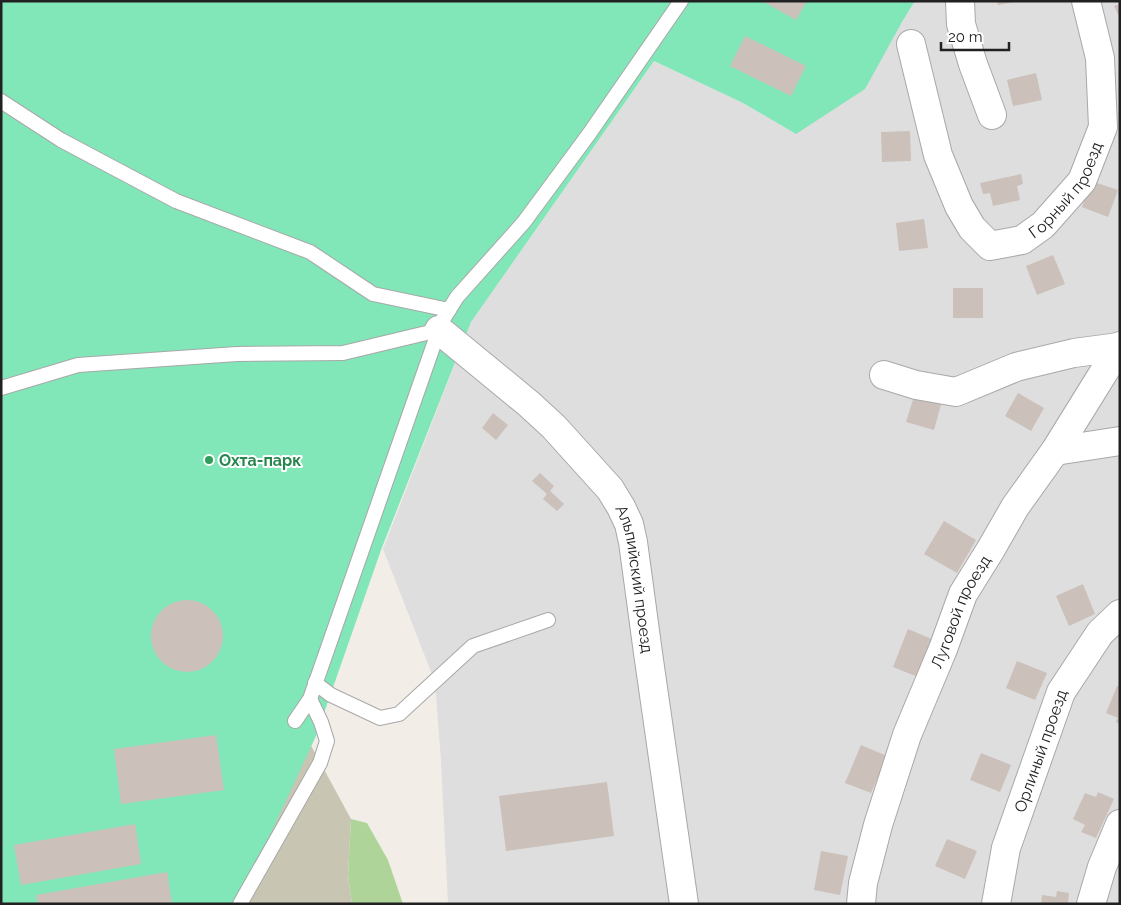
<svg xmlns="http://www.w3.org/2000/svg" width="1121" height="905" viewBox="0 0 1121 905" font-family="Raleway,sans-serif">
  <rect width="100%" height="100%" fill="#f2eee7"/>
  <path fill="#dfdede" d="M915 1H1120V904H448L441 761 435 682 383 549 471 322 654 61 743 103 796 134 902 22Z"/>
  <path fill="#c8c6b2" d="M308 740 351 819 348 875 352 904H228Z"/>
  <path fill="#afd499" d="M351 819 367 823 388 860 403 904H352L348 875Z"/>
  <path fill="#81e6b8" d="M1 1H915L902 22 865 89 796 134 743 103 654 61 471 322 381 550 316 736 269 837 234 904H1Z"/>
  <g fill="#cbc0ba">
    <path d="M762 1H807L796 20Z"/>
    <path d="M997 1H1013V2L998 5Z"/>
    <path d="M1120 4V18L1114 6Z"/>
    <path d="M745 36 806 66 791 96 730 66Z"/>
    <path d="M1036 73 1042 100 1013 106 1007 80Z"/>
    <path d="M910 131 911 161 882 162 881 132Z"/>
    <path d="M1021 174 1023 184 1017 186 1020 200 993 206 990 193 983 194 980 183Z"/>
    <path d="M1091 181 1118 190 1108 217 1082 207Z"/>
    <path d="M924 219 928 248 899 251 896 223Z"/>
    <path d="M1053 255 1065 284 1037 295 1026 266Z"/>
    <rect x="953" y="288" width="30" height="30"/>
    <path d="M915 393 942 401 934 430 906 422Z"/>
    <path d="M1018 393 1044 408 1031 431 1005 416Z"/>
    <path d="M493 413 508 425 496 440 482 428Z"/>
    <path d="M540 473 554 486 550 491 564 504 557 511 543 499 547 494 532 481Z"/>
    <path d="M944 521 976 540 957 573 924 554Z"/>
    <path d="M1083 584 1095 614 1069 626 1056 596Z"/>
    <circle cx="187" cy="636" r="36"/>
    <path d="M908 629 934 640 918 677 893 667Z"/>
    <path d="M1017 661 1047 673 1035 700 1006 688Z"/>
    <path d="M1117 686 1120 687V724L1116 722 1118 718 1106 713Z"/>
    <path d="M216 735 224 790 121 804 114 749Z"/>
    <path d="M861 745 887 756 871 793 845 783Z"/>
    <path d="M981 753 1011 765 1000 792 970 780Z"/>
    <path d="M607 782 614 836 506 851 499 796Z"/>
    <path d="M1098 792 1114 799 1096 838 1081 832 1085 825 1073 819 1085 793 1096 797Z"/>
    <path d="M135 824 141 864 21 885 14 845Z"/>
    <path d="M947 839 977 851 965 879 935 866Z"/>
    <path d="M821 851 848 856 840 895 814 890Z"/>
    <path d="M167 872 172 904H38L36 895Z"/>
    <path d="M1057 891 1069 893 1068 904H1041L1042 895 1056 897Z"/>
  </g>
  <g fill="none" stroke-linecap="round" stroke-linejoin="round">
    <g stroke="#a8a8a8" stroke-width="16">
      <g id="lane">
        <path d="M1 101 61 140 176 201 310 252 373 294 449 310"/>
        <path d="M1 388 78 365 237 354 343 353 439 330"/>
        <path d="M315 683 331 695 380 718 399 714 473 646 548 620"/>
        <path d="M295 721 310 699 442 321 457 297 524 222 589 134 681 1"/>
        <path d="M240 904 320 763 327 741 321 722 310 699"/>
      </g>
    </g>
    <g stroke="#a8a8a8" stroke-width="30">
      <g id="street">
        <path d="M960 1 961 24 973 64 992 115"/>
        <path id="s1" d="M911 44 938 155 959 206 972 228 990 246 1022 240 1043 225 1082 181 1103 127 1100 58 1086 1"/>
        <path id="s2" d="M439 330 529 404 554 427 610 489 621 507 629 524 633 542 648 653 684 904"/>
        <path d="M884 375 916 385 956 392 1016 367 1074 353 1119 347"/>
        <path d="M1055 451 1120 441"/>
        <path id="s3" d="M861 904 863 883 878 825 907 735 943 649 963 594 991 549 1015 507 1055 451 1120 346"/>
        <path id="s4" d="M996 904 1006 848 1061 692 1100 633 1120 614"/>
        <path d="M1091 904 1102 867 1120 824"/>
      </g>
    </g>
    <use href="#lane" stroke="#fff" stroke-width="14"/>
    <use href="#street" stroke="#fff" stroke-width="28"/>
  </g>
  <circle fill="#2e9e5b" stroke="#fff" stroke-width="2" cx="209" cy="460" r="5"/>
  <g text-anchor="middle" stroke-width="4" stroke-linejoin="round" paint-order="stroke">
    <g font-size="16" fill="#212121" stroke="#fff">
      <text dy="6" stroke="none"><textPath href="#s1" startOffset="321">Горный проезд</textPath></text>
      <text dy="6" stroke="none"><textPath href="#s2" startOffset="329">Альпийский проезд</textPath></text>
      <text dy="6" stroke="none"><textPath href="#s3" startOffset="310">Луговой проезд</textPath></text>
      <text dy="6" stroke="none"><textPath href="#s4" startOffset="160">Орлиный проезд</textPath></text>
    </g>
    <g font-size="16" font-weight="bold" fill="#27864d" stroke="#fff" text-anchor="start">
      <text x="219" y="466">Охта-парк</text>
    </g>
  </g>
  <rect width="1121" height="905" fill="none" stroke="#212121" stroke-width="5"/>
  <path d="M941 42v8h68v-8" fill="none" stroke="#212121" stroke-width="2.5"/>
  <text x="948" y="42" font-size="15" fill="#212121" stroke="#ffffff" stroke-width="4" paint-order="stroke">20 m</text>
</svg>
